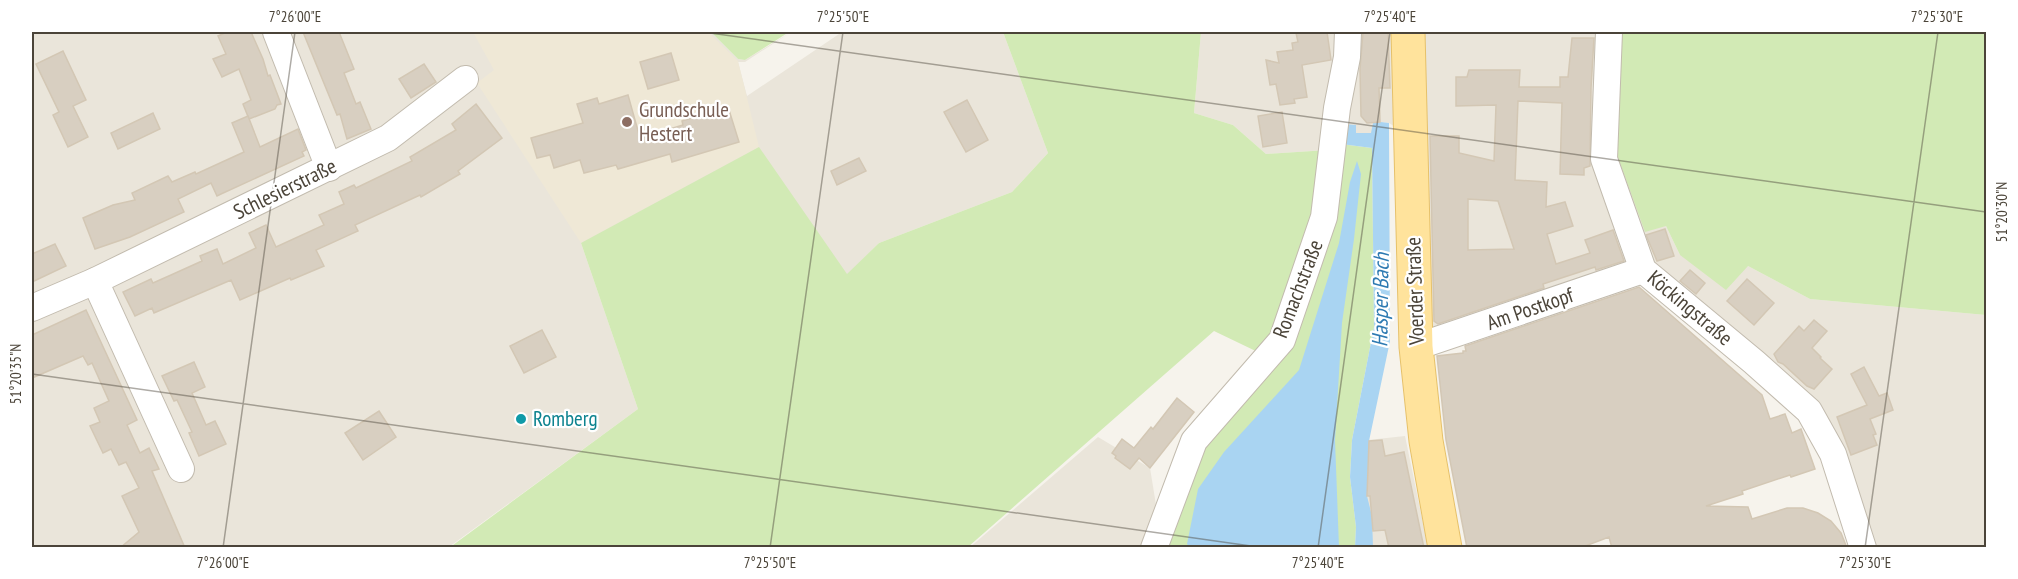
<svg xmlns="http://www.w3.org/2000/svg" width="2018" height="579" viewBox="0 0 2018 579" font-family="'PT Sans Narrow',sans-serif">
  <rect width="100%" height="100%" fill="#f6f3ec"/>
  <g fill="#eae5da">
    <path d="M32 32H711L738 59 745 60 791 32 745 62H738L747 96 842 32H1003L1048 153 1012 192 879 243 847 275 581 243 638 409 449 547H32Z"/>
    <path d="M1201 32H1616L1666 226 1680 255 1748 266 1810 299 1986 315V547H1864L1842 447 1654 269 1423 334 1420 143 1389 123 1381 122 1373 123 1372 133H1356L1328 150 1266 154 1233 125 1194 113Z"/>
    <path d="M1405 436 1428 547H1369L1367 497 1368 440Z"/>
    <path d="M1098 437 1150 468 1158 517 1153 547 969 548Z"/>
  </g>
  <path fill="#efe8d6" d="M473 32H708L738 61 759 147 581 243 477 83 494 70Z"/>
  <g fill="#d2eab5">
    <path d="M711 32H789L745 60 738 59Z"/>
    <path d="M1003 32H1201L1194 113 1233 125 1266 154 1328 150 1308 257 1264 355 1214 331 968 547 449 548 638 409 581 243 759 147 847 274 879 243 1012 192 1048 153Z"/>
    <path d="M1616 32H1986V315L1810 299 1748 266 1726 290 1680 255 1666 226 1645 232 1612 141Z"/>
    <path d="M1341 144 1372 148 1374 327 1352 440 1350 477 1356 527 1355 547 1162 548 1197 446 1276 353Z"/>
  </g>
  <g fill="#a9d4f2">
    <path d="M1381 122 1389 123 1390 341 1369 441 1367 496 1372 516 1373 547H1355L1356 527 1350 477 1352 440 1374 327 1372 148 1341 144 1343 124 1356 125V133H1371L1373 123Z"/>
    <path d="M1357 161 1361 174 1354 239 1342 323 1335 440 1339 547H1190L1187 544 1198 489 1224 452 1299 370 1339 243 1350 182Z"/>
  </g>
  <g fill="#d8cfc1" stroke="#d3c7b4" stroke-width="1.5" fill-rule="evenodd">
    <path d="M227 32H251L263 59 268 76 270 75 281 104 277 105 275 109 249 119 243 104 251 100 239 69 222 77 213 59 226 54 218 36Z"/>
    <path d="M303 32H339L354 69 344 73 356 104 360 102 371 129 347 139 340 114 337 115Z"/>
    <path d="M1306 32H1327L1331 60 1302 65 1307 97 1294 99 1295 103 1280 105 1276 84 1270 85 1266 60 1279 63 1277 52 1293 50 1292 43 1298 42 1296 33Z"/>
    <path d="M1363 32H1388L1390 88H1379L1380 122 1367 123 1361 116 1360 69Z"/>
    <path d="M1572 38H1594L1591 88 1590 166 1584 168V175L1560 174 1562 103 1518 101 1515 180 1547 182 1546 207 1565 202 1573 226 1547 234 1556 264 1590 253 1585 240 1613 230 1624 261 1596 270 1595 267 1543 284 1544 288 1438 324 1434 321 1430 136H1459V153L1494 161 1496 105 1456 106V77H1467L1469 70H1520L1519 87H1560V77H1568ZM1468 199 1498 201 1514 249 1468 250Z"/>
    <path d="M63 51 86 100 73 106 88 137 68 147 53 115 59 112 36 64Z"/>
    <path d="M671 53 679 80 648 89 640 62Z"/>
    <path d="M424 64 436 82 411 98 399 79Z"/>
    <path d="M628 95 640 138 683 125 682 121 708 113 709 116 729 110 739 142 672 162 670 154 618 169 616 165 584 173 580 160 554 168 550 155 537 158 531 138 583 123 577 104 597 98 599 104Z"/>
    <path d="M967 100 988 140 966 152 944 112Z"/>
    <path d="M476 104 502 138 458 171 460 174 421 197 420 195 355 225 358 231 316 250 324 266 291 280 290 278 240 300 231 280 154 313 152 308 135 316 123 292 151 279 153 283 171 275 202 261 200 256 217 249 223 264 256 248 249 233 266 225 276 247 324 225 319 215 344 204 339 192 354 185 356 188 412 161 410 157 456 130 452 124Z"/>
    <path d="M1282 112 1287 143 1263 147 1258 116Z"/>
    <path d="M153 113 160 129 118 149 111 133Z"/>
    <path d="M248 116 260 147 298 129 306 150 302 152 304 156 221 194 217 196 211 183 178 199 184 212 130 237 95 249 83 218 113 205 135 200 132 193 168 176 172 182 195 172 196 174 244 152 232 123Z"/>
    <path d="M859 158 866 171 837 185 831 171Z"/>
    <path d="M1665 229 1674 256 1657 261 1646 235Z"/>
    <path d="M55 244 66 266 32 282V254Z"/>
    <path d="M1690 270 1705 283 1696 294 1680 281Z"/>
    <path d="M1747 279 1774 303 1754 325 1727 301Z"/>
    <path d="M1639 287 1762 395 1770 419 1785 414 1792 433 1801 429 1815 469 1791 477 1790 475 1742 491 1743 494 1706 506 1748 507 1752 519 1787 508H1803L1818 513 1831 521 1841 533 1847 548H1612L1609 537 1580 548H1467L1446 440 1437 356 1463 353V351H1466L1465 346Z"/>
    <path d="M86 310 137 420 127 425 140 453 149 448 159 469 152 471 185 548H120L139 532 122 496 139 488 126 462 119 465 111 449 103 453 90 426 100 422 94 408 109 401 92 363 88 365 83 356 32 378V335Z"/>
    <path d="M1814 320 1827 331 1812 348 1821 357 1820 358 1832 369 1814 389 1807 386 1783 364 1778 362 1774 354 1799 326 1804 331Z"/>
    <path d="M542 330 556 357 524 373 510 346Z"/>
    <path d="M194 362 205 387 192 393 206 425 215 421 226 444 199 456 189 433 192 432 177 400 174 401 162 376Z"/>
    <path d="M1864 367 1879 396 1887 393 1893 410 1870 419 1876 434 1873 435 1877 445 1851 455 1837 417 1867 405 1851 374Z"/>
    <path d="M1177 398 1194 412 1150 468 1139 458 1130 469 1115 458 1116 456 1112 453 1122 439 1134 448 1151 427 1153 429Z"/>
    <path d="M379 411 396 437 363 460 345 433Z"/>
    <path d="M1382 440 1385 456 1404 452 1424 548H1389L1385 530 1373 531 1370 496H1367L1369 441Z"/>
  </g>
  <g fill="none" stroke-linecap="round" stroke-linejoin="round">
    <g stroke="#c2bbae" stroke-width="28">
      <g id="minor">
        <path d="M276 32 329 168"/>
        <path d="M1609 32 1604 159 1643 270 1754 362 1809 411 1833 454 1863 548"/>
        <path d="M95 281 181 469"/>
        <path d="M32 308 95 281 388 138 465 79"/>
        <path d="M1416 347 1643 270"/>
        <path d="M1154 548 1194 441 1282 340 1324 217 1337 108 1347 57 1348 32"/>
      </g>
    </g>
    <g stroke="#e6c16a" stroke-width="35">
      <path id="major" d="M1408 32 1416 347 1426 441 1445 548"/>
    </g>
    <use href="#minor" stroke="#fff" stroke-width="26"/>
    <use href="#major" stroke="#ffe39c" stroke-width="33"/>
  </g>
  <path fill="none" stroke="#4b4439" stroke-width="1.5" stroke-opacity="0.45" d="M703 32 1986 212M32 374 1265 548M223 548 295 32M770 548 843 32M1318 548 1390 32M1865 548 1938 32"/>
  <circle fill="#8d6e63" stroke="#fff" stroke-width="2" cx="627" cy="122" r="6"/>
  <circle fill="#0f9aa8" stroke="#fff" stroke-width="2" cx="521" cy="419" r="6"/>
  <g text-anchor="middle" stroke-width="4.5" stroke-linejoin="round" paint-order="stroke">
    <g font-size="21" fill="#785e54" stroke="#fff" text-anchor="start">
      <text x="639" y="117">Grundschule<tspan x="639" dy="24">Hestert</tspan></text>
    </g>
    <g font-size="21" fill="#4b4439" stroke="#fff">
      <text transform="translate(285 189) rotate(-26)" y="7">Schlesierstraße</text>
      <text transform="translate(1298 289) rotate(-69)" y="7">Romachstraße</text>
      <text transform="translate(1415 291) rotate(-92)" y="7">Voerder Straße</text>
      <text transform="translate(1690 308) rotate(40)" y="7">Köckingstraße</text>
      <text transform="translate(1530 309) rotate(-19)" y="7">Am Postkopf</text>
    </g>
    <g font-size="21" fill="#0d838f" stroke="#fff" text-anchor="start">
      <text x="533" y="426">Romberg</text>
    </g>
    <g font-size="22" font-style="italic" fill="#2e7ab2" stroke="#fff">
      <text transform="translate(1380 300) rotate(-89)" y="8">Hasper Bach</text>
    </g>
  </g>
  <rect width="2018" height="579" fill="none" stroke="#ffffff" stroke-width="66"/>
  <rect x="33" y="33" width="1952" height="513" fill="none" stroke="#4b4439" stroke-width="2"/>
  <g font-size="15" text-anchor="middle" fill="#4b4439">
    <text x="295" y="22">7°26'00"E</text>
    <text x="843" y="22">7°25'50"E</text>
    <text x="1390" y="22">7°25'40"E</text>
    <text x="1937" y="22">7°25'30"E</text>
    <text transform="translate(2002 212) rotate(-90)" y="5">51°20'30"N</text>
    <text transform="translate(16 374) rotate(-90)" y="5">51°20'35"N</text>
    <text x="223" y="568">7°26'00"E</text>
    <text x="770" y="568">7°25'50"E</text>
    <text x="1318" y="568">7°25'40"E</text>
    <text x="1865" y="568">7°25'30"E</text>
  </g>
</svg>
